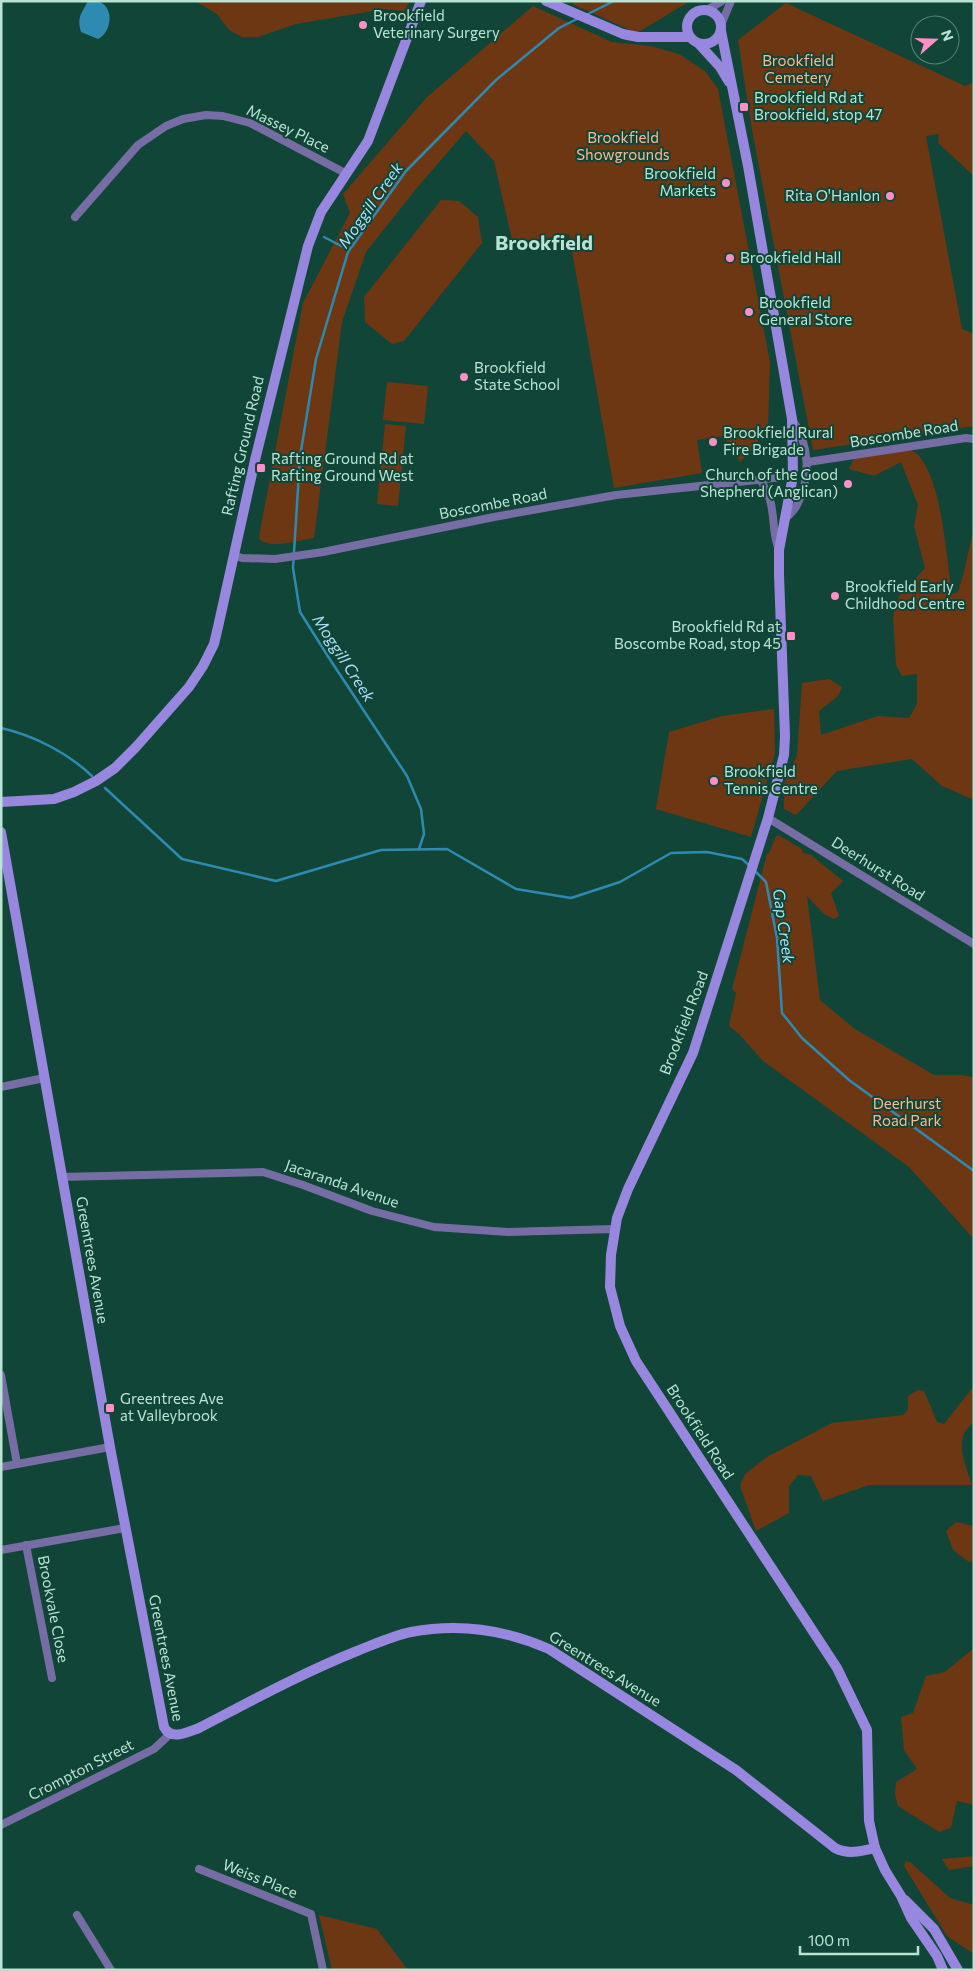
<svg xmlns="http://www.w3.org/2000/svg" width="975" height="1971" viewBox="0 0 975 1971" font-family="Commissioner,sans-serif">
  <rect width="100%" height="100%" fill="#114537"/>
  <g fill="#6d3714">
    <path d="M195 1H410L404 11 385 9 296 24 258 37H242L229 30 217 14Z"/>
    <path d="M576 1H690L637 33 572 4Z"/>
    <path d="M786 3 965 86 974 82V176L938 143 939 134 926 136 962 329 974 334V426L813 450 752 130 738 40Z"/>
    <path d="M533 6 612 42 650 46 679 54 705 71 718 89 770 362 768 428 757 430 761 434 756 446 740 462 724 436 697 440 702 473 614 488 569 234 513 244 494 161 466 131 416 189 366 252 342 322 314 538C298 540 272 550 259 539L260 531 303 303 350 213 343 194 426 98Z"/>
    <path d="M441 200 459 201 478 217 482 243 404 341 392 344 365 322 364 297Z"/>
    <path d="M387 382 428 386 424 424 383 420Z"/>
    <path d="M385 424 406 426 398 506 377 504Z"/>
    <path d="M900 447C909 449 917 451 922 460 943 490 946 557 952 594L958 592 964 572 974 527V800L942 786 912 759 837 771 796 815 784 809V784L797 755 802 683 829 679 842 687 838 696 819 711 821 735 878 716 909 718 917 704V674L902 676 896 665 893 616 899 596 925 568 914 526 918 505 901 462 874 476 849 469 854 459Z"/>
    <path d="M774 709 775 753 751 837 656 809 669 732 722 716Z"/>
    <path d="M776 836H780L802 849 803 853 811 855 843 881 831 893 839 916 834 919 824 914 807 896 820 1000 855 1029 934 1075H960L974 1077V1239L909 1167 763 1061 739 1034 729 1026 736 993 732 989 767 854 769 853Z"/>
    <path d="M974 1386V1422C952 1439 965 1462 972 1485H869L823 1501 811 1476 798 1475 789 1486V1513L756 1531 740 1486 745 1474 767 1457 832 1423 903 1415 908 1410V1396L918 1390 924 1391 937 1422 944 1424Z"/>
    <path d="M956 1522 974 1526V1561L969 1562 953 1550 946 1531Z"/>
    <path d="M974 1648V1805L957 1801 951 1828 939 1832 898 1806 895 1794 896 1782 917 1769 904 1750 901 1717 913 1713 926 1676 945 1672Z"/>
    <path d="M974 1856V1866L949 1870 942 1859Z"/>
    <path d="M906 1861 910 1862 950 1898 974 1905V1954L947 1936 904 1866Z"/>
    <path d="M319 1915 377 1929 408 1970H332Z"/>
  </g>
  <path fill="#2f8ab1" d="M88 1C92 1 97 1 100 2 115 9 111 33 98 39L81 32C77 17 81 14 88 1Z"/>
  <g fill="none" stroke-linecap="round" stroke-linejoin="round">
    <g stroke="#2f8ab1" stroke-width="2.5">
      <path d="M586 15 614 1"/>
      <path d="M324 237 349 250"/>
      <path d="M1 728C33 735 68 753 92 776"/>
      <path d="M105 788 182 859 276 881 381 850 447 849 516 889 571 898 620 882 671 853 707 852 742 859 750 866"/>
      <path d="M419 849 424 834 421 809 407 776 329 658 300 612 293 568 300 457 316 359 348 252 406 171 496 80 559 28 579 18"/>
      <path d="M754 870 766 882 777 938 782 1013 802 1038 849 1080 974 1171"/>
    </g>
    <g stroke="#766da4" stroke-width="8">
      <path d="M707 10 722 1"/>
      <path d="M721 25 731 1"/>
      <path d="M75 217 138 145 166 126 183 119 206 115 223 116 250 123 347 174"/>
      <path d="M808 462 966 438 974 439"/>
      <path d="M760 479C764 486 768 492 770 500 775 517 772 534 779 550"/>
      <path d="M784 520C788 516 794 511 797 505 811 478 810 445 792 419"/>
      <path d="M233 555 242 558 275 559 323 552 494 517 616 495 793 476"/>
      <path d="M768 818 974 944"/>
      <path d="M1 1087 44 1078"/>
      <path d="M61 1177 263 1172 303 1185 372 1211 434 1227 508 1232 614 1229"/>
      <path d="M1 1375 17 1464"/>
      <path d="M1 1467 110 1447"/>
      <path d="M26 1545 52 1678"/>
      <path d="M1 1550 125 1528"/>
      <path d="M1 1825 154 1749 169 1735"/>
      <path d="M199 1869 311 1914 323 1970"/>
      <path d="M77 1915 111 1970"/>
    </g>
    <g stroke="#9787df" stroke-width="10">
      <path d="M546 1 623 34 638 37H690"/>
      <circle cx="704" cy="27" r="17"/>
      <path d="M721 31 748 166 792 419 793 476 779 550V575L785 736 784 755 768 818 693 1053 628 1189 617 1218 611 1255 610 1287 620 1326 636 1361 837 1668 867 1730 869 1821 875 1848 885 1870 901 1896 911 1918 937 1956 943 1970"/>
      <path d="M699 44 720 67 729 82"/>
      <path d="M1 802 54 799 74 792 96 781 115 768 136 747 189 687 203 666 214 644 218 627 255 460 308 246 321 212 368 141 421 1"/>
      <path d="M1 832 110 1447 164 1727C171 1741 188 1732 199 1728 251 1701 302 1673 357 1651 375 1644 392 1636 411 1632 458 1623 506 1630 549 1649L736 1770 835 1848C848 1855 862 1851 875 1848"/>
      <path d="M905 1900 934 1929 958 1970"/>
    </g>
  </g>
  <g fill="#fc8fc3" stroke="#114537" stroke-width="2">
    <circle cx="363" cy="25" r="5"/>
    <rect x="739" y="102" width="10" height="10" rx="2.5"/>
    <circle cx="726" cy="183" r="5"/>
    <circle cx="890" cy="196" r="5"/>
    <circle cx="730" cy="258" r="5"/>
    <circle cx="749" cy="312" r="5"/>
    <circle cx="464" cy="377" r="5"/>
    <circle cx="713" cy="442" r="5"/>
    <rect x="256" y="463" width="10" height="10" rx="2.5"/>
    <circle cx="848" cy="484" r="5"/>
    <circle cx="835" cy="596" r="5"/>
    <rect x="786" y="631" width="10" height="10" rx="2.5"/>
    <circle cx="714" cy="781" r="5"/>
    <rect x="105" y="1403" width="10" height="10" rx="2.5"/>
  </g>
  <g text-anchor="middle" stroke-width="4" stroke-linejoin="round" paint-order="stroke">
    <g font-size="15" fill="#b9e4d4" stroke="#114537" text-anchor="start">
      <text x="373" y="21">Brookfield<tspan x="373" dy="17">Veterinary Surgery</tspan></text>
      <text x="754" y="103">Brookfield Rd at<tspan x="754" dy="17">Brookfield, stop 47</tspan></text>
      <text x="716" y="179" text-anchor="end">Brookfield<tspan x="716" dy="17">Markets</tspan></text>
      <text x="880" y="201" text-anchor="end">Rita O'Hanlon</text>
      <text x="740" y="263">Brookfield Hall</text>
      <text x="759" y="308">Brookfield<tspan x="759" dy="17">General Store</tspan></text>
      <text x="474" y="373">Brookfield<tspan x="474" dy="17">State School</tspan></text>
      <text x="723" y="438">Brookfield Rural<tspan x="723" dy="17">Fire Brigade</tspan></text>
      <text x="271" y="464">Rafting Ground Rd at<tspan x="271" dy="17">Rafting Ground West</tspan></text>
      <text x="838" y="480" text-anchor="end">Church of the Good<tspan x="838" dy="17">Shepherd (Anglican)</tspan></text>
      <text x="845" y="592">Brookfield Early<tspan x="845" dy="17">Childhood Centre</tspan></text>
      <text x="781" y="632" text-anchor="end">Brookfield Rd at<tspan x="781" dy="17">Boscombe Road, stop 45</tspan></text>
      <text x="724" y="777">Brookfield<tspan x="724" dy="17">Tennis Centre</tspan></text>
      <text x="120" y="1404">Greentrees Ave<tspan x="120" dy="17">at Valleybrook</tspan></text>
    </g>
    <g font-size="15" fill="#fdb992" stroke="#114537">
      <text x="798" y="66">Brookfield<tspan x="798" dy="17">Cemetery</tspan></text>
      <text x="623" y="143">Brookfield<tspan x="623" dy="17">Showgrounds</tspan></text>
      <text x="907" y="1109">Deerhurst<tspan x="907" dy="17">Road Park</tspan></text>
    </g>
    <g font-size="15" fill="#b9e4d4" stroke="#114537">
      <text transform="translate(288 129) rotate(26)" y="5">Massey Place</text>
      <text transform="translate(904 434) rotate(-9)" y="5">Boscombe Road</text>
      <text transform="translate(243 446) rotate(-77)" y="5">Rafting Ground Road</text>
      <text transform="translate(493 504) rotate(-11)" y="5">Boscombe Road</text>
      <text transform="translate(878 869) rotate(32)" y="5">Deerhurst Road</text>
      <text transform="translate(684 1023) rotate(-69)" y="5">Brookfield Road</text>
      <text transform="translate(342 1184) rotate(19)" y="5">Jacaranda Avenue</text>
      <text transform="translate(92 1260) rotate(80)" y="5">Greentrees Avenue</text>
      <text transform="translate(700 1432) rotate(57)" y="5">Brookfield Road</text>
      <text transform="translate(53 1609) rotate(79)" y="5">Brookvale Close</text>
      <text transform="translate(166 1658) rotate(79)" y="5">Greentrees Avenue</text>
      <text transform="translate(605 1669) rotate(32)" y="5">Greentrees Avenue</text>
      <text transform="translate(81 1770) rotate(-27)" y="5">Crompton Street</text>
      <text transform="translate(260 1879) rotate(22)" y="5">Weiss Place</text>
    </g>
    <g font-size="16" font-style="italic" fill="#abdef8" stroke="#114537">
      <text transform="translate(370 205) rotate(-55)" y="6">Moggill Creek</text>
      <text transform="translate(344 658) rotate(57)" y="6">Moggill Creek</text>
      <text transform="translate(784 926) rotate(82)" y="6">Gap Creek</text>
    </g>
    <g font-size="20" font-weight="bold" fill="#b9e4d4" stroke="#114537">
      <text x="544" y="250">Brookfield</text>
    </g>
  </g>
  <rect width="975" height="1971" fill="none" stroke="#b9e4d4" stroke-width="5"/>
  <g transform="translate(935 40) rotate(70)"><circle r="24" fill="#114537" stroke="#548576"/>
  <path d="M0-4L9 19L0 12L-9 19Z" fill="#fc8fc3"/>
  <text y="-8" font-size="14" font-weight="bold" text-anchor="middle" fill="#b9e4d4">N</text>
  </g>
  <path d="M800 1946v8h118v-8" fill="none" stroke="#b9e4d4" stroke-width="2.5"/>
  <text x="808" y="1946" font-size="15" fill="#b9e4d4" stroke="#114537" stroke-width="4" paint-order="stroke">100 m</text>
</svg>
